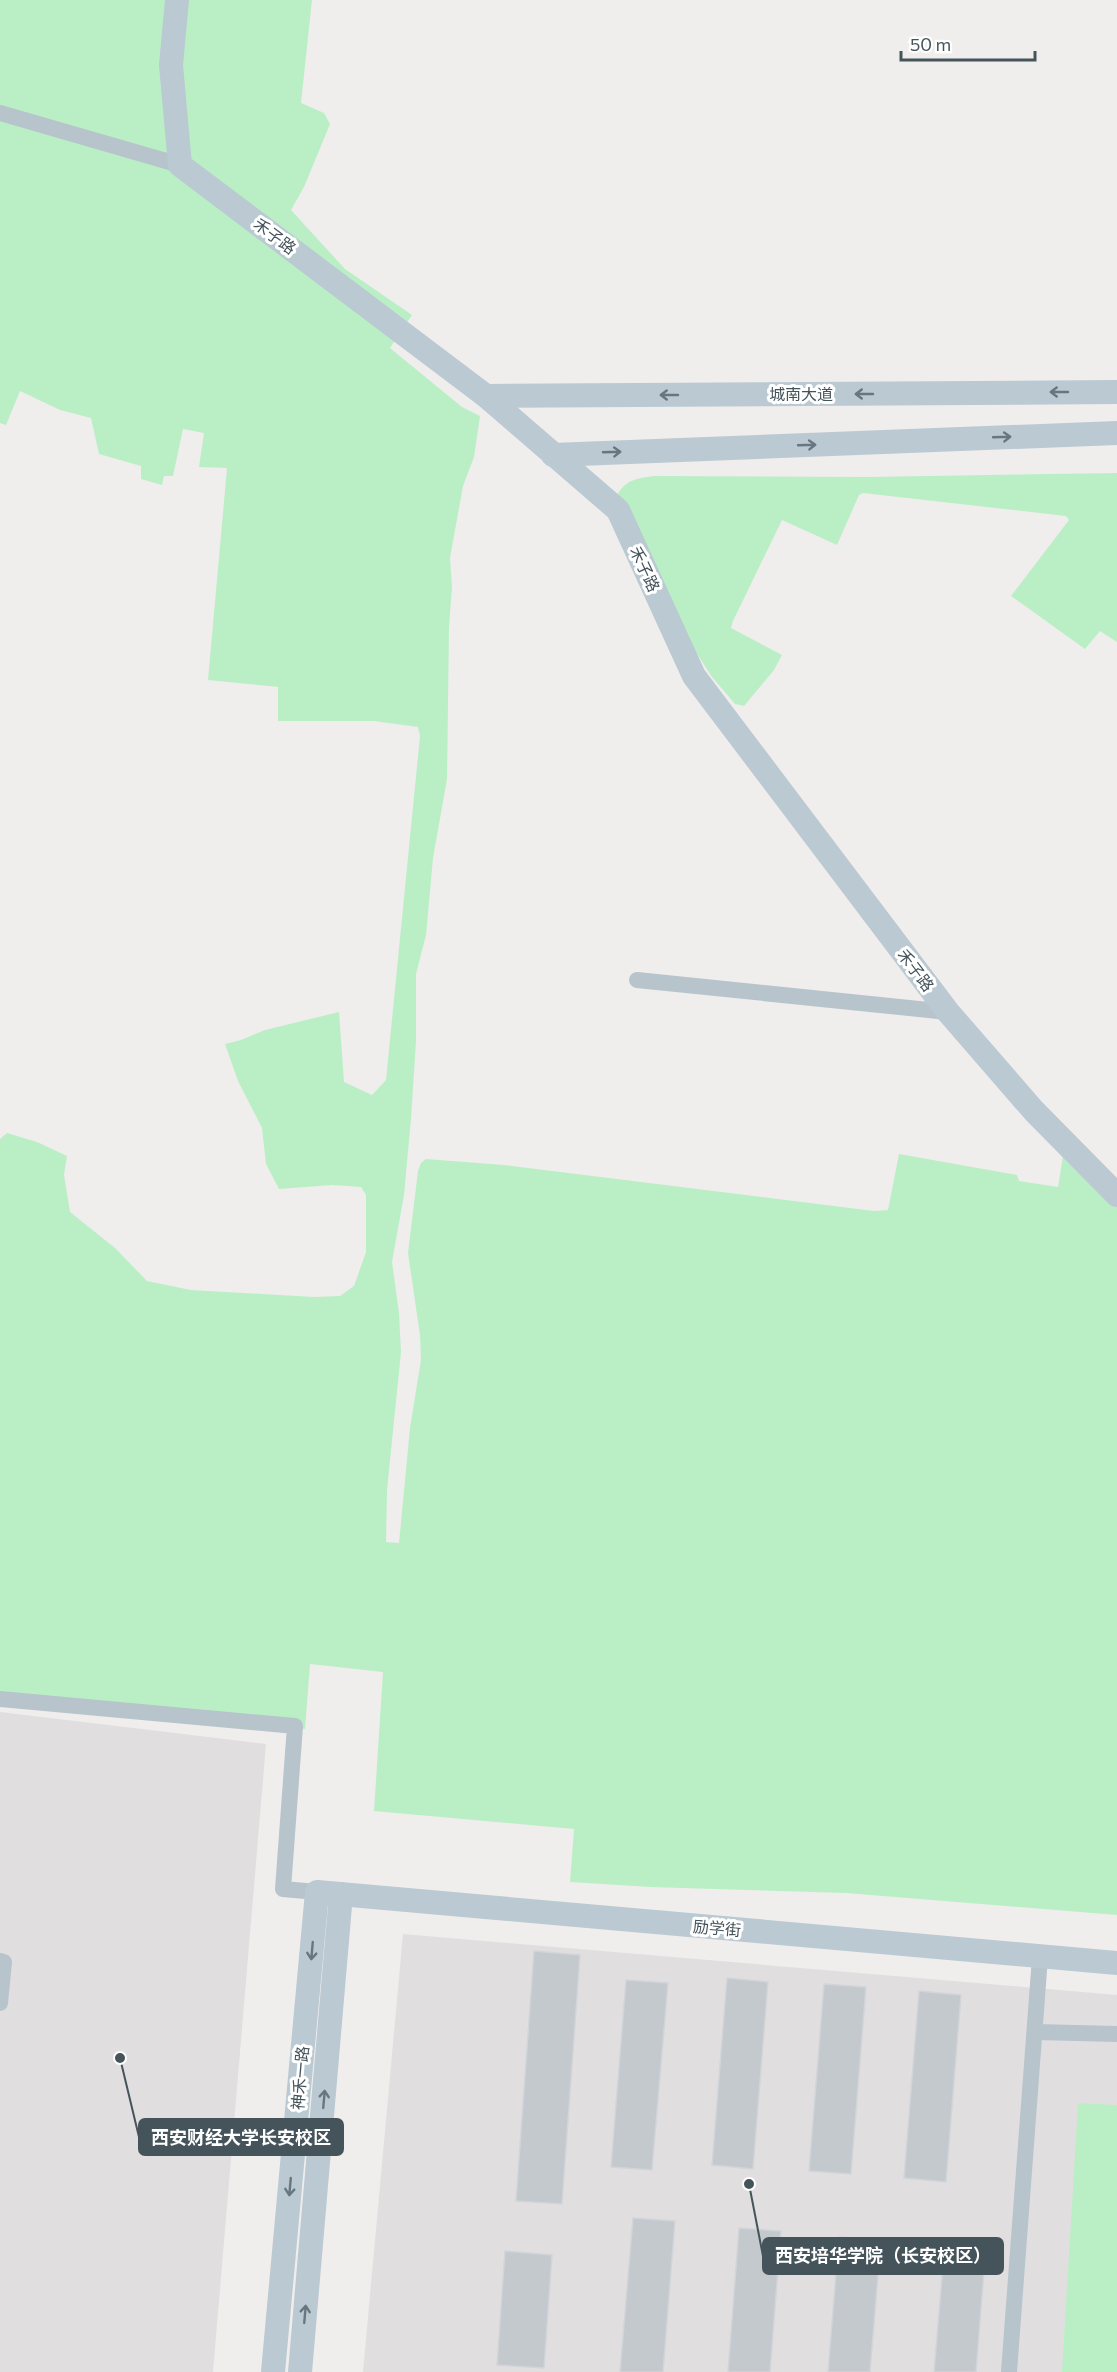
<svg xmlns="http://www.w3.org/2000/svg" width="1117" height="2372" viewBox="0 0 1117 2372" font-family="Commissioner,'Noto Sans SC',sans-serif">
  <rect width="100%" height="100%" fill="#f0eded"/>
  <g fill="#e1dee0">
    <path d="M0 1712 266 1744 213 2372H0Z"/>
    <path d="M403 1934 1117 1995V2372H363Z"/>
  </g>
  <g fill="#baefc6">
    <path d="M0 0H312L301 103 324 113 330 124 304 187 291 210 345 269 412 315 390 348 462 407 480 416 474 457 463 486 450 558 452 587 449 627 447 779 433 858 426 935 416 974V1041L411 1119 404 1195 392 1262 399 1313 401 1352 387 1490 386 1542 399 1543 410 1428 421 1360 420 1335 408 1253 418 1171 421 1163 426 1159 504 1165 874 1211 888 1210 899 1154 1017 1175 1019 1181 1058 1187 1063 1156 1117 1190V1915L846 1893 650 1887 570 1882 574 1829 374 1811 383 1672 310 1664 305 1729 0 1695V1139L7 1133 37 1142 67 1156 64 1175 70 1212 115 1248 147 1281 191 1290 314 1297 340 1296 354 1286 366 1252V1195L361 1187 332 1185 279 1189 266 1164 262 1128 238 1081 225 1044 241 1040 265 1030 339 1012 344 1082 372 1095 386 1080 420 736 418 727 374 721H278V687L208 680 227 468 199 467 204 433 183 429 173 476H164L162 485 141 479V466L99 454 91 418 60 410 20 391 6 425 0 423Z"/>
    <path d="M1117 473V642L1100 631 1085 649 1011 596 1069 520 1066 516 863 493 859 495 837 545 782 520 733 621 731 628 782 655 774 670 744 706 735 704 712 677 670 612 617 496C624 480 638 478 654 476L867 477Z"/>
    <path d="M1078 2103 1117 2105V2372H1062Z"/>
  </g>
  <g fill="#c4c9cd" stroke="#d1d5d9" stroke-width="1.5">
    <path d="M534 1951 580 1955 562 2204 516 2201Z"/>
    <path d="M727 1978 768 1982 753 2169 712 2165Z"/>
    <path d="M626 1980 668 1983 652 2170 611 2167Z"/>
    <path d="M824 1984 866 1987 851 2174 809 2171Z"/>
    <path d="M919 1991 961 1995 946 2182 904 2178Z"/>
    <path d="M633 2218 675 2221 663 2372H620Z"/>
    <path d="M739 2228 781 2231 770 2372H728Z"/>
    <path d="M839 2237 881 2240 870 2372H828Z"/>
    <path d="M945 2242 986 2246 976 2372H934Z"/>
    <path d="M505 2251 552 2255 544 2368 497 2365Z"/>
  </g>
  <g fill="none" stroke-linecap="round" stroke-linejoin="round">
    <g stroke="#b8c4cb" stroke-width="16">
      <path d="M0 113 180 165"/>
      <path d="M637 980 948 1012"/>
      <path d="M0 1699 295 1726 283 1889 317 1892"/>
      <path d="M0 1961 4 1962 0 2003"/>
      <path d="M1035 2032 1117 2034"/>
      <path d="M1009 2372 1040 1957"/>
    </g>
    <g stroke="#bac9d2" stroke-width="24">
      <path d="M177 0 171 65 180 165 486 396 618 510 694 676 948 1012 1034 1111 1117 1195"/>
      <path d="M486 396 1117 392"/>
      <path d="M553 455 1117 433"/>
      <path d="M273 2372 317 1892 1117 1963"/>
      <path d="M300 2372 341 1894"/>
    </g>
  </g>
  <defs><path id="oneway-shaft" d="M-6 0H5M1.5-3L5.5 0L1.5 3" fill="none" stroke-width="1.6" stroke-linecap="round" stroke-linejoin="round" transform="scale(1.5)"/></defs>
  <g stroke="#68777f">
    <use href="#oneway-shaft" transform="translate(1059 392) rotate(180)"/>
    <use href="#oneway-shaft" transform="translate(864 394) rotate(180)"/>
    <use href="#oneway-shaft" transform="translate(669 395) rotate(180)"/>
    <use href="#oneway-shaft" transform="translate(1002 437) rotate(-2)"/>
    <use href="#oneway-shaft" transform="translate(807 445) rotate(-2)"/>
    <use href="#oneway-shaft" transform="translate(612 452) rotate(-2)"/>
    <use href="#oneway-shaft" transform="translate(312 1951) rotate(95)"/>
    <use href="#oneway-shaft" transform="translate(324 2099) rotate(-85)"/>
    <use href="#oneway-shaft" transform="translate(290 2187) rotate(95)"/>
    <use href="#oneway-shaft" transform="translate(305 2314) rotate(-85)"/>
  </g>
  <g text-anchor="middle" stroke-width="6" stroke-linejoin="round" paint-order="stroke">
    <g font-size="16" fill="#45545b" stroke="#fff">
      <text transform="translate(275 236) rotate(37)" y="6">禾子路</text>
      <text x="801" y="400">城南大道</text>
      <text transform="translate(645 569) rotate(65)" y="6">禾子路</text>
      <text transform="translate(916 970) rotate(53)" y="6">禾子路</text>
      <text transform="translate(717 1928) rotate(5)" y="6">励学街</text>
      <text transform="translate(300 2078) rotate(-85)" y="6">神禾一路</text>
    </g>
  </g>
  <path fill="none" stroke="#45545b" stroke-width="2" d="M120 2058L139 2137M749 2184L763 2256"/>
  <g fill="#45545b" stroke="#fff" stroke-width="2">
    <circle cx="120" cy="2058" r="6"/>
    <circle cx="749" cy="2184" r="6"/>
  </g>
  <g fill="#45545b" stroke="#45545b" stroke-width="2">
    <rect x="139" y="2119" width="204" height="36" rx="6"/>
    <rect x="763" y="2238" width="240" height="36" rx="6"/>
  </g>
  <g font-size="18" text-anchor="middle" font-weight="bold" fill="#fff">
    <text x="241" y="2144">西安财经大学长安校区</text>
    <text x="883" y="2262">西安培华学院（长安校区）</text>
  </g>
  <path d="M901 51v9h134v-9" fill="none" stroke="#45545b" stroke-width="3"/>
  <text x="910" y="51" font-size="18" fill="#45545b" stroke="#ffffff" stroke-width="4.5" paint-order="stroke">50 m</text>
</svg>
